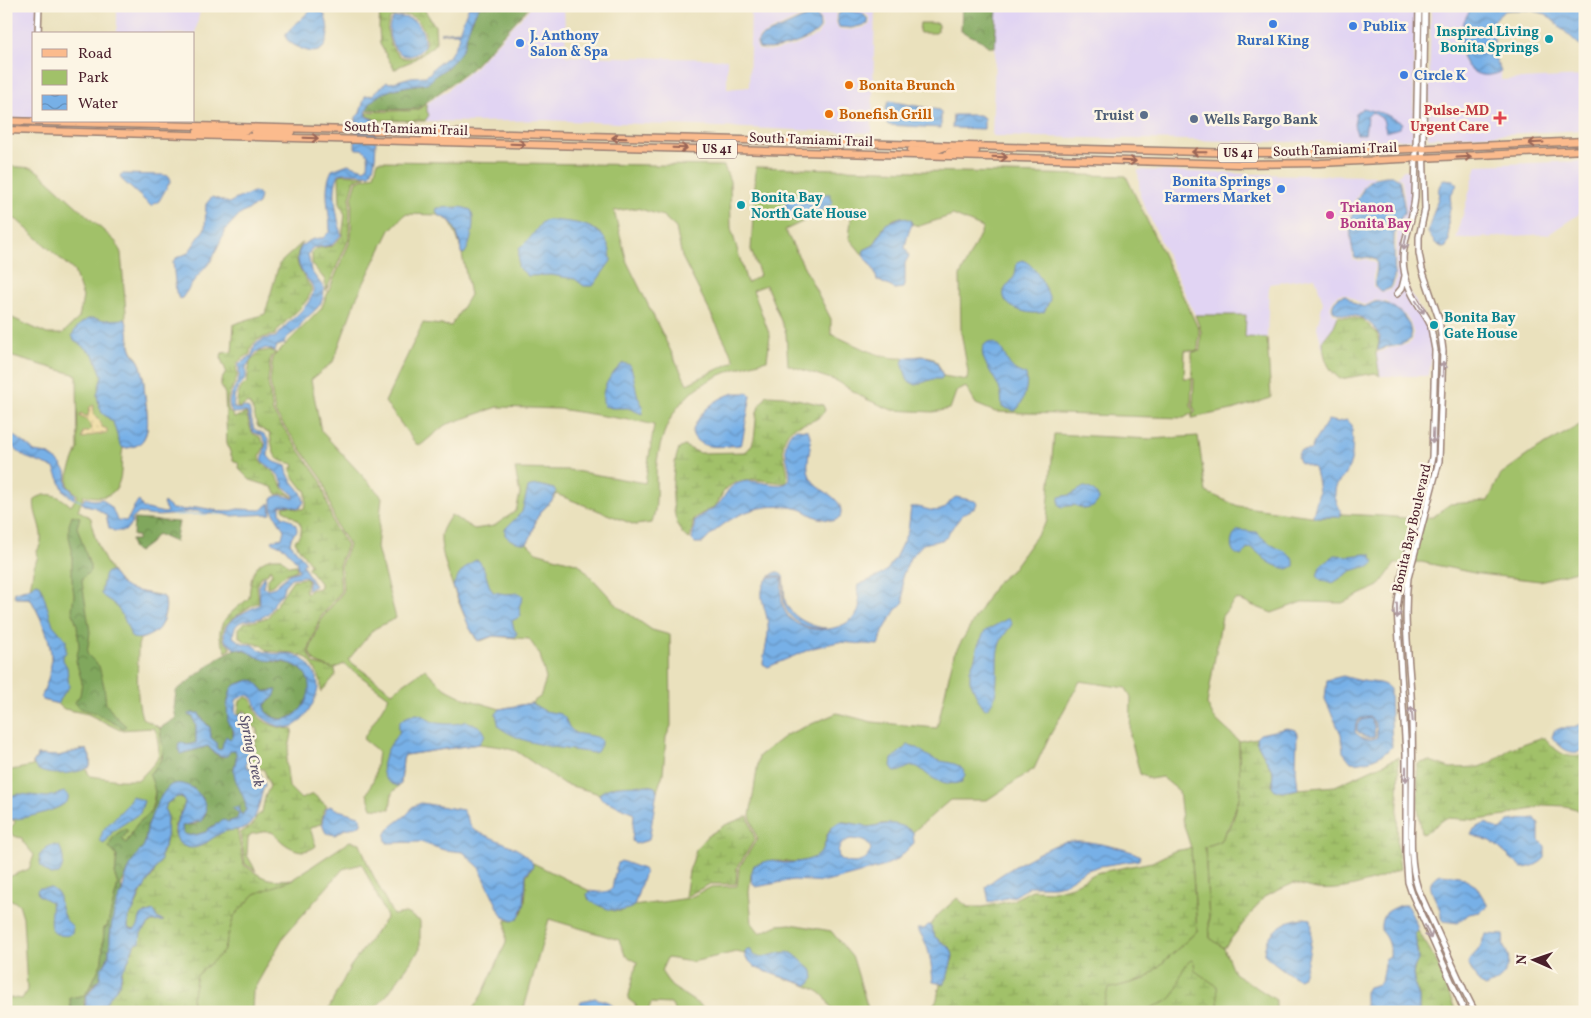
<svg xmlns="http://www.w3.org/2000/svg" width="1591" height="1018" viewBox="0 0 1591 1018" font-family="Vollkorn,serif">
  <defs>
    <pattern id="forest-crowns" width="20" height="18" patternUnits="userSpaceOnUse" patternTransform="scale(1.25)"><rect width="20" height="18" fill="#80a75d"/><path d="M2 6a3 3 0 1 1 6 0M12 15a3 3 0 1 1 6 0" fill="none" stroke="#6b874d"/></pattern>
    <pattern id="wetland-marsh" width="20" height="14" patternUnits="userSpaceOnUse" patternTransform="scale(1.25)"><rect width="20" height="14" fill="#a1c169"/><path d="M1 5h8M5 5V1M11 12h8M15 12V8" fill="none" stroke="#8ca55b"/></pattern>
    <pattern id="sand-dots" width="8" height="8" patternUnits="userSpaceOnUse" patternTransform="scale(1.25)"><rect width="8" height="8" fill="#eeda9e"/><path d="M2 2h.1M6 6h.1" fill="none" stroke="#cebb88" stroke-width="1.8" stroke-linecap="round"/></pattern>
    <pattern id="water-waves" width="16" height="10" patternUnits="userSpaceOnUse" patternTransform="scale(1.25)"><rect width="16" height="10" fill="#77b0e7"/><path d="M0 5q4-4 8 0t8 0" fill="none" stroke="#648fbb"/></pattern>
  </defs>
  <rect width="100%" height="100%" fill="#fcf5e5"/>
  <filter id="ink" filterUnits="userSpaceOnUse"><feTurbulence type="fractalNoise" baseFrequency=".02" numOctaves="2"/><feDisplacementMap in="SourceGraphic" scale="10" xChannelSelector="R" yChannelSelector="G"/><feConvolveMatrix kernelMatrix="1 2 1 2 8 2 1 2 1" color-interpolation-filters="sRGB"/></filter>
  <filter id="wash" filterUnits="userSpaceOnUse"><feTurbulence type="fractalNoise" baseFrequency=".0096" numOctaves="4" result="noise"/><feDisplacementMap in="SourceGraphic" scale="20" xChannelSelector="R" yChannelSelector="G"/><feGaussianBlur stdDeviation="1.12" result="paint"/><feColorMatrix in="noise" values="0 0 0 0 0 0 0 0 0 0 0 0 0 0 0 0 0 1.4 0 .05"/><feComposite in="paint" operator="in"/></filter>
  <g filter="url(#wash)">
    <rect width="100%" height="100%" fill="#eae1bd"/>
    <g fill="#e1d4f3" fill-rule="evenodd">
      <path d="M6 6H37L36 34H34L33 120 6 119Z"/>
      <path d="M117 6H201L194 39V34H117Z"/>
      <path d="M532 6H564L566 56 727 59V89L749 87 751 6H875L872 133 543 120 478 122 425 121 429 115 427 111 428 103 442 93 447 91 453 85 471 71ZM845 9 866 14 870 18V24L866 27 851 30 839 29 835 21 836 13 840 10ZM814 13 820 17 822 28 817 35 797 45 773 51 758 50 756 43 760 36 808 14Z"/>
      <path d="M997 6H1415L1413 139 1289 142 992 136Z"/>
      <path d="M1431 6H1472L1463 23 1460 54 1465 64 1476 73 1490 75 1501 72V80L1585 76V130L1428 138Z"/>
      <path d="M1585 161V210L1549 234 1456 239 1477 165Z"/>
      <path d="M1138 170 1246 174 1376 176 1367 181 1353 203 1350 211 1349 227 1353 259 1358 261 1366 259 1374 262 1376 265 1373 277V287L1382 292 1388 291 1394 286 1396 279 1397 227 1406 211 1402 183 1401 179 1397 176 1404 170H1413L1411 213 1402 245 1401 262 1403 275 1400 287 1394 294 1397 296 1405 283 1427 322 1431 337 1433 350 1429 375 1426 376H1380L1376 354 1389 348 1399 347 1411 342 1413 339V332L1409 320 1406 316 1386 302 1374 300 1366 305 1361 304 1346 294H1340L1335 298 1330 306 1333 313 1338 316 1334 326 1323 340 1324 355 1317 327 1323 302 1315 277 1269 284 1267 338 1245 337 1246 315H1195L1140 196Z"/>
    </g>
    <g fill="#a1c169" stroke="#76704a" fill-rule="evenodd">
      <path d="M920 23H937L938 25V31L936 33H920L919 31Z"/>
      <path d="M378 161 724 166 730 181 731 228 747 283 760 275 751 250 756 167 1126 176 1199 330 1198 351 1185 350 1184 378H1192L1191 406 1194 412 1184 418 995 412 976 404 966 387 956 392 950 409 933 412 892 410 866 399 837 381 788 365 786 333 766 285 753 290 770 336 767 360C706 375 667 395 657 462 655 474 657 487 656 500 656 508 654 516 652 523L635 525 556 494C552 503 542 508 538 516 533 525 533 535 527 543L536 552 579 564 619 607 652 630 670 635 671 726 666 737 663 774 657 791 655 787 648 785 635 787 615 786 599 794 593 792 564 784 516 751 502 747 479 744 405 755 403 759 401 784 392 793 390 809 372 808 367 794 375 776 378 751 363 739 389 697 344 664 333 669 315 662 309 652 322 618 343 592 341 565 349 545 336 525 323 480 275 413 270 381 273 357 321 309 351 239 352 198 357 181 374 175ZM637 208 663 216 676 228 682 257 735 361 687 384 627 262 614 211ZM828 210H852L849 238 863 255 864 250 874 245 883 228 894 219 901 217 911 220 912 224 919 226 953 215 983 228 960 276 961 332 968 372 967 380 943 376C941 371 938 362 934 359 927 353 912 358 904 358 879 360 853 343 831 334V319L785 230ZM405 214 438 215 450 221 457 237 461 249 470 295 451 326 423 323 385 402 416 444 421 445 445 425 498 407 559 409 642 422 654 425 645 483 569 470 515 469 520 494 516 511 494 526 474 529 451 515C447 522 441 530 441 536 439 557 465 621 476 639L481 641 493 636 529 639 540 655 546 679 540 697 531 703 500 709 464 698 444 688 425 669 392 692 348 660 374 629 396 618 377 548 382 497 321 431 311 380 333 362 356 299 390 230Z"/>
      <path d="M6 166 33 168 40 173 116 242 121 253 126 312C125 319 128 338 130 346 132 354 139 358 141 366 144 376 144 387 145 397 148 419 154 448 123 448 121 457 122 464 121 472 119 496 104 500 84 495L78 510 91 518C92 537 111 581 128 589 138 593 152 593 163 596 169 603 164 623 157 630 153 633 145 638 140 639L138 646C138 670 135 695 142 718L160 728 163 751 154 782 155 791 153 803 150 813 139 822 126 843 122 839 128 831 109 847 117 856 115 876 118 885 107 927 104 928 102 962 93 981 85 995 70 998 71 1012H6V997L22 999 27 990 23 917 19 904 6 897V878L29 869 34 855 23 842 22 838C16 837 11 836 9 829L15 823 14 820H6V771L33 766V762L36 760 37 755 59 756 80 750H87L90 757V767L86 769 90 776 120 780H139C159 757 162 762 156 731L153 728 120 730 88 714 64 709 58 704 43 700 41 698C45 687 50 677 51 664 53 642 41 617 30 598H16L14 597 15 592 30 588C32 580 32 574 34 567 36 560 39 558 37 551 49 534 31 515 35 499 49 490 60 496 71 506L78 495 68 486V475L78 449 77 375 6 355V315L47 334H62L79 318 83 297 74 271 17 220 6 216Z"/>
      <path d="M1195 315H1246L1245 337 1267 338 1271 398 1232 410 1192 418V415L1196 412 1193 406 1194 379 1192 377V352L1200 351 1201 331Z"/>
      <path d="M1585 422V565L1579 570 1540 581 1479 574 1421 562 1395 564 1379 586 1342 603 1302 602 1272 613 1236 599 1222 616 1207 704 1214 718 1239 741 1240 795 1230 824 1220 841 1205 847 1210 938 1224 948 1234 973 1276 1000V1012H1102L1107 989 1145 979 1197 931 1191 848 1182 819 1179 791 1162 777 1150 779 1140 774 1130 735 1131 698 1126 688 1080 681 1048 739 1034 769 987 800H950L913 832C904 825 892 823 880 824 877 825 873 827 869 827 859 827 846 818 836 824 826 830 827 838 824 847 819 865 787 863 773 860L751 874 749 892 752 923 760 933 778 925 791 924 831 931 853 958 869 1012H833C830 1007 827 999 823 995 805 979 752 975 745 954L736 952 692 962 667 958 661 971 671 986 710 1012H676L671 1004 651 1003 648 1012H634L636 1005 628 999 637 962 625 955 619 940 549 919 523 1012H471L483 993 506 943V920C528 927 526 889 526 876L532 868 533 863 590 891 587 894 589 900 614 911H621L634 906 689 898 711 887 737 886 739 868 757 839 750 816 759 756 786 735 837 713 872 722 937 728 954 654 996 583 1011 571 1047 521 1054 434 1151 439 1198 436 1206 492 1238 506 1318 517H1340L1341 514 1383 516 1405 518 1433 517 1450 504 1488 501 1501 474 1532 452Z"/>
      <path d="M350 841 360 843 368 865 393 915 406 913 420 921V949L384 999 371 1012H327L350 967 387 917 362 864 343 869 284 936 253 991 252 1012H193L192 998 197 975 223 952 234 916 255 894 293 879Z"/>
    </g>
    <g fill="url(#forest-crowns)" stroke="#656344">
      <path d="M480 6H530L470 70 417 109 367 110C372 89 409 86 428 83L434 76 447 68 461 50 466 31 473 20 474 14Z"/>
      <path d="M962 6H997L995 47H989L982 41 961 31Z"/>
      <path d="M72 515 80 517 77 527 90 566V571L82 579V582L90 632 87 654 99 666 104 686 106 704 115 716 126 726 123 728 95 713 79 708 76 704 75 702 80 695 82 682 76 661 79 646 77 625 72 610 74 595 72 580V549L69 537V525Z"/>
      <path d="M134 519 179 522 175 542 157 534 150 543 138 552 132 548 131 540H137L138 536H133Z"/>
      <path d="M235 649C239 650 243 650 246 651 256 655 265 659 275 662 281 663 289 662 294 665 299 668 305 672 308 677 317 699 289 735 265 711V705L274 697 276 690 265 692 255 681C234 678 225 696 228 714 229 722 234 729 233 737L223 743 222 750H220L217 749 211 738 210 728 200 716 199 713 189 716 193 717 196 726V743L187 745 181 742 178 744 180 750 183 753 208 746 215 754 223 757 231 750H235L237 753 234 768 235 777 242 794 246 801V810L242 815 239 811 240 808H233L239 813 237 819C226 823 213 822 206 832 198 834 190 838 183 833L182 826 196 824 204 818 206 812 203 798 193 788 179 784 171 786 161 796 148 824 144 846 132 863 121 885 122 894 116 905 113 923 110 934 111 948 109 949C110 960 100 967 100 978L91 988 84 1001 85 1011 71 1012 70 998 85 995 93 981 102 962 104 928 107 927 118 885 115 876 117 856 109 847C112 837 116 833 126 829L128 831 122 839 126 843C131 837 133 828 138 823 142 819 147 817 150 812 158 798 155 787 149 774L162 759 163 751 160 728 176 718 174 709 176 691 220 657Z"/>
    </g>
    <g fill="url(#wetland-marsh)" stroke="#76704a" fill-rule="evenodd">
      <path d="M380 6H422L435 26 436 42 432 47 412 61 400 66 396 69H394L380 44 379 28ZM399 15C406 15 412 15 417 20 426 28 430 46 420 54 393 72 380 26 392 17 393 16 398 15 399 15Z"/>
      <path d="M426 104H427V111L429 115 425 121 376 120 367 115 368 112 417 110Z"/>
      <path d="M342 174C351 174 358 176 366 176L355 180 350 198 349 239 326 291 325 280 312 264V252L319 248 333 246 342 236 345 215 340 203 339 176Z"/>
      <path d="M303 242C290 262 301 271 311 287 313 304 282 320 275 335 263 337 250 340 250 354 246 357 238 360 237 364 235 368 238 373 237 376 234 390 223 395 229 412L233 415 234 418 246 413 252 433 260 437 265 445 260 456 261 462C275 472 276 475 284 489 286 492 291 495 293 497L287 494H277L272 487 250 480 240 470 238 463 233 460 227 444 225 394 221 386V381L226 372C225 365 219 361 222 353L232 352 234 324 265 314 279 264Z"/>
      <path d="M1338 316 1362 319 1377 333 1379 342 1376 354 1380 376 1375 373 1340 379C1327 369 1323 356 1323 340L1334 326Z"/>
      <path d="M270 350 276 353 271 357 268 381 273 413 321 481 334 526 347 545 339 565 341 592 320 618 308 652 314 664 335 669 336 675 321 692V681L314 667 307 658 294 653 267 651 261 645 246 642 239 637V628L243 623 256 621 268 617 293 580 306 578 308 580 305 589 307 594 310 590 319 588 320 586V583L308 568 309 565H311C306 557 299 550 295 541 297 538 299 537 300 534 306 522 291 516 284 510L283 507 291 506 297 509H303L306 504V490L303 489 293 476 291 468 294 467 293 464C289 462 280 462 277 458 273 455 271 440 270 434L258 427C254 418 255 410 248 403L239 408 237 407C237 398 238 387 247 383L250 362 259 352Z"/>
      <path d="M767 395 784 396 823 405 825 410C816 427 795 420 787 434 776 452 793 470 786 483 766 482 741 473 725 490 721 494 720 500 717 504 710 511 700 513 694 519L690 539C667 532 671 466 679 449L684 446 700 453 745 452C759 443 753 423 758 409 760 404 764 400 767 395Z"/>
      <path d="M272 558H281L289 566 296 565 297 570C293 572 289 572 285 575 278 579 275 586 267 587V581L272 573 270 569 268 573 260 577 257 585 259 603C254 603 250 607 245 610 233 619 216 626 225 643L229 645 231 649 226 652C225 647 221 643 220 637 218 618 237 609 249 598 251 579 251 563 272 558Z"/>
      <path d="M246 697 252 700C254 704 255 708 256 712 261 724 281 729 293 729L286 762 289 787 301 799 313 794 327 806 323 812 321 825 320 824 310 828 316 846C304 856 290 849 280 840 277 837 275 833 271 832 265 830 257 834 251 834L248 838 247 855 256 871 245 864 240 833 253 825 256 817 262 812 265 797 270 786 264 770 259 768 255 764 250 766 258 731 257 728 251 727 247 712 243 710 240 714 238 713 240 701Z"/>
      <path d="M1256 738 1257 743 1273 772 1272 786 1291 791 1298 789 1335 786 1399 757 1397 844 1400 869C1374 881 1346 892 1317 889 1309 888 1301 885 1294 883L1264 897 1224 948 1210 938 1205 847 1220 841 1232 823 1240 795 1239 741Z"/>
      <path d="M1540 738H1545C1557 752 1566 760 1585 755V814L1576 809 1565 806 1542 805 1534 809 1517 812 1506 816 1477 820 1446 818 1427 832 1422 834 1418 808 1417 765 1419 763 1430 761 1450 768 1479 767 1492 762 1511 748Z"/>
      <path d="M177 797H182L185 802C183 811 176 820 174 827 173 832 176 838 179 841 199 856 206 840 221 833 226 830 232 830 237 829L244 865C266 880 266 881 293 879L255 894 234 916 223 952 197 975 192 998 193 1012H99L121 980 122 970 126 966 133 948 138 942 141 933 151 922 164 921 157 918 153 911 144 914 140 917C140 922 139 927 134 930L128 928V918L133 911 146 883 153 875 166 842 167 815 165 810 167 803Z"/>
      <path d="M748 816 755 839 737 868 736 884H710L685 897 689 871 693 860 696 849 706 837 725 825Z"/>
      <path d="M1191 848 1197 931 1145 979 1108 989 1102 1012H929L937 999 940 984H943L953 958 951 949 935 937 931 925 937 916 957 898 968 907H983L1011 901 1032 890 1054 891 1072 886 1096 873 1152 862 1174 851Z"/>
      <path d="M1418 931 1430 950 1437 963 1456 1012H1419V997L1415 986 1413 975 1418 952 1415 942V933Z"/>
      <path d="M1191 960 1194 962 1195 971 1217 986 1219 1012H1144C1152 1005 1165 1005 1172 997 1182 985 1177 970 1191 960Z"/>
    </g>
    <path fill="url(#sand-dots)" stroke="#9c7c64" d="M94 405 93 413 100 421 102 427 107 429V433L89 436 82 439 83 432H88L92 428 87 419 80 417 81 413 85 416H88L90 407Z"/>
    <g fill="url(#water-waves)" stroke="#606889" fill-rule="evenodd">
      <path d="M469 6H480C471 18 468 31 464 45 460 57 446 69 436 75 433 78 431 81 428 83 407 86 367 89 366 116L374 120 376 124C375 137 378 163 370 174 359 175 350 171 339 174 330 191 338 217 341 235L332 245 312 248 308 254 311 271 324 288C324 308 313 310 302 323 297 329 303 325 297 330 291 335 286 336 284 344L277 346 275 351 266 348 256 352 246 367V379C238 385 232 398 234 408L240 409 244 407 249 409 254 429 264 434 269 441 268 456 272 461 286 466C289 486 302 485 304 502L300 508C292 507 289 504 280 506V512L282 516C289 519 297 521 297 531L292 536 290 543 305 561 303 565 307 573 315 586 307 590 309 580 305 576 291 578 284 586 282 594C273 599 274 610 266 615 253 624 234 614 233 637 237 640 241 643 246 644 248 645 251 644 253 645 258 648 260 651 266 652 274 655 284 653 292 654 305 657 319 675 318 688 316 701 304 724 290 727 280 729 267 722 260 715 256 711 257 703 253 698 247 693 242 696 236 700L235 711 236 715H241L243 712 245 713 249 728 253 733 246 765 248 768H256L261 775 265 785C259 798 260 813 250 824 242 833 230 828 221 833 207 840 196 856 179 843 169 826 181 819 185 802L182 797H177L167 803 165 810 167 815 166 842 161 853V860L139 896 133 911 128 918V928L134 930C142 924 137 921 141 916 143 913 149 913 153 911H154L157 918 164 921 151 922 141 933 140 943H136L133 948 126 966 122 970 120 983 99 1012H79L85 1011 86 997 100 978 101 969 106 963 109 954V949L111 948C107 941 115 899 122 894 124 879 129 866 138 853 140 850 142 849 143 847 146 843 146 834 147 829 150 818 161 791 171 785 187 777 217 802 201 821L182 826 183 833C190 838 198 834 206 832L208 829 224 820 228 822 237 819 239 813 232 808 240 806 239 811 242 815 246 810C246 796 236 787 234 773 233 765 239 758 235 750H231L227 756C219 757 213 752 208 746L180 754 178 744 181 742 187 745 196 743V726L193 717 188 715V714L199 713 200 717 210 728 211 738 216 742 217 749 220 750 222 749 223 743 226 736 230 739 233 737 234 731 228 723 227 706 231 689 235 685 250 680 255 681 265 692 277 690 274 697 265 704V711C293 742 332 679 292 664 285 661 274 661 265 660 258 658 251 653 244 650 241 649 237 649 233 648L230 644 226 642C216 622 247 612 260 604L259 585 263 577 265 576 263 587 268 589 275 587 289 574 299 571 296 561 285 548 272 542 273 540 282 538 284 530 272 510V499C278 493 287 496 294 499V495L284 487C282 475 271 468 262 461L266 443 261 435 253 432 247 412 232 413C224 397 236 390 239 377 240 373 238 368 239 364L252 355 255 344 264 339 276 337C285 322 316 305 313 287 310 281 304 276 301 270 292 251 304 238 323 238L330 231C330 210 322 190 332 170L348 164 364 169 368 166C369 157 369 148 356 149L355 147 356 117 360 113 365 96 372 95 387 82 390 83 411 77 426 76 430 73 434 67 450 55 460 37 457 33H440L459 31Z"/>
      <path d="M1472 6H1585V50L1546 14 1530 10H1510L1504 11 1493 21 1495 57 1501 72C1475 83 1459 65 1461 40 1462 35 1461 29 1463 24 1465 18 1469 12 1472 6Z"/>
      <path d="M312 9 324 13C332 32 329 61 302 49 296 46 290 44 286 38V34L289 30Z"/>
      <path d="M845 10 862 13 868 19V24L851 28 839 27 837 21 838 14Z"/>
      <path d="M813 14 819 18 820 28C812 41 774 52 759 48L757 43 761 37Z"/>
      <path d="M399 17C418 17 425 29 424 47 402 73 380 36 393 18Z"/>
      <path d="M889 101 939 110 941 113V128L888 125C884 120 885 106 889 101Z"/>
      <path d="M1363 108 1385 114 1402 123 1399 128 1386 132 1383 119 1372 112 1367 117 1365 134H1357L1354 125 1356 113Z"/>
      <path d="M953 115H980L984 118V129L952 128Z"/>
      <path d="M123 174 163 175 169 176 171 180 159 201 151 206 121 179 120 176Z"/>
      <path d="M1386 176H1394L1399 179 1405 211C1402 217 1397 223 1395 229 1392 242 1397 277 1392 285 1390 289 1386 290 1382 291L1375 287C1374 277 1379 269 1376 260L1367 257 1358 259 1355 258C1348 236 1349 212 1361 193 1364 188 1366 183 1371 180 1375 177 1380 177 1386 176Z"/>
      <path d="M1444 179 1453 180 1457 185 1450 196 1451 204 1448 218 1449 240 1446 247 1443 248 1435 243 1428 233C1430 221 1435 210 1438 198 1440 189 1436 189 1444 179Z"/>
      <path d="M253 192 258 193 260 196 258 204 238 216 226 229 211 261 197 277 182 298 179 299 176 292 173 262 176 258 188 253 205 228 206 204 212 197 229 203C239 197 244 197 253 192Z"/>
      <path d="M826 194H830L833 203 823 210 792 220 788 219C775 183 811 202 826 194Z"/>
      <path d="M461 207 471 210C476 219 471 247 464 254L461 253C461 244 456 227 450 221 445 217 439 217 436 212L437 208Z"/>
      <path d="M901 217 911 220 912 224 908 234 905 247 909 256 905 263V285L904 288 895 289 877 280 874 270 863 255 864 250 874 245 886 224Z"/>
      <path d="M548 220C577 222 611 224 611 261L593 286H584L575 279 551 275 528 276 518 267 519 249 531 237 542 222Z"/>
      <path d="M1022 260C1034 263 1047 288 1050 300L1044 312C1032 316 1000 309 1004 291 1006 285 1013 281 1015 275 1016 271 1016 267 1017 263Z"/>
      <path d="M1346 295 1353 303 1364 307C1367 306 1372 303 1375 302 1385 300 1401 311 1406 319 1410 325 1411 332 1411 339L1401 345 1388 346 1378 351 1380 337C1376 328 1367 318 1356 316 1348 314 1339 316 1333 310 1331 302 1338 296 1346 295Z"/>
      <path d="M92 318 105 320 125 319C130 328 127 340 131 349 133 356 139 359 141 366 144 375 144 387 145 397 148 417 154 449 123 448L120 445 113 422 102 413 99 405 97 395 102 375 94 355 74 340 72 335C77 327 82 320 92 318Z"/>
      <path d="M988 342C1004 342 1003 358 1012 367 1015 371 1022 373 1026 375 1029 384 1023 406 1015 411L1002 407C1001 401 1002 396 1000 391 997 377 971 352 988 342Z"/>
      <path d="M909 357C931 355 935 356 943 376L941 379H933L916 385 908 381 902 363 904 358Z"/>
      <path d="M623 363 630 365C636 379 634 394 643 406L642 414 628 408H612L604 406C599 389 611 374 623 363Z"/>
      <path d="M734 393H748L751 396 742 442 740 445C725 446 697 452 692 432 699 412 714 399 734 393Z"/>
      <path d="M1328 420 1338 422 1347 420 1352 425C1353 439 1354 459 1347 472 1343 479 1335 483 1335 492 1334 501 1340 506 1341 514L1340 517H1314L1313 515 1319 492 1317 479 1314 468 1299 462 1297 457 1300 451 1311 450 1314 442Z"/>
      <path d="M6 429C15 440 25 440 34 452L48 454 59 462 66 471 67 486 76 495 73 499 64 491 54 468 25 457 6 442Z"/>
      <path d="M797 429 808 430C816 446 801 464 812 480 823 495 846 497 840 518L833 521C827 519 819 519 814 516 809 514 806 511 800 509 762 500 729 514 703 543H695L692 540 695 520C700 515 708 512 715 507 727 499 724 484 747 481 757 480 782 489 788 482 796 472 776 449 792 431Z"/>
      <path d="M539 485 554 489 556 491C555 501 545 506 540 513 533 522 534 535 527 543 520 544 510 541 505 535V529L522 512 528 488 530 486Z"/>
      <path d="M1084 487C1090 487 1098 493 1099 500L1093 507 1085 509 1074 505 1062 507 1059 505V497L1070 495Z"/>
      <path d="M956 497 975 501 977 503 975 508 963 514 949 532 947 537 942 540 923 544 910 558 902 577 904 602 895 611 884 630 878 645 838 642 813 648 768 667 763 664C764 651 769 639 768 625 767 608 754 593 769 577H779L782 579C782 588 780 598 783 607 792 635 839 636 856 615 864 605 855 595 858 585L879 576 887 570 895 558 908 531 911 507C921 505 930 513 940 510 948 508 949 500 956 497Z"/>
      <path d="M85 498 94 500 103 499 112 508 117 520 126 521C132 515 132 506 139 501L143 508 164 513 167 512 163 504 164 502 172 509 186 510 197 507 225 512 238 509 261 510 270 503 271 514 231 516 215 512 212 514C206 514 199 511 193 511 175 514 157 519 139 513L132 519V523L125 531H114L109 528 106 515 94 507 85 505 82 503Z"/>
      <path d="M1238 530 1256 532 1265 540 1277 548 1285 551 1292 557 1294 560V566L1288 569C1268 565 1267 560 1252 548L1247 549 1242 556C1228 554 1229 538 1238 530Z"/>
      <path d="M1365 554H1371L1374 563 1370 567H1364L1351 571 1333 583 1321 580 1317 576 1320 566 1335 555 1349 556Z"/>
      <path d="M476 560 479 561C487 570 486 583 493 592L506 594 519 593 523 597 519 607 521 616 512 621 514 629 517 633 515 637 493 636 478 641 469 627 453 586C456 577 467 564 476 560Z"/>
      <path d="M107 572H111L121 584 129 589 164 597C168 605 164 620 159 628 154 635 138 642 131 637 127 624 123 614 114 604 110 600 105 599 101 594L104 576Z"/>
      <path d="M776 572H779L783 576C784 583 784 592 785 600 789 616 810 627 826 628 810 630 791 623 785 607 782 599 784 588 783 579L780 576H770Z"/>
      <path d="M35 583 40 584 53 625 66 640V652L63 656V660L67 667 69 687 59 700 58 704 43 700 41 698C45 687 50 677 51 664 53 642 41 617 30 598H16L14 597 15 592 30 588Z"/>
      <path d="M1009 618 1012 624C1006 634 1001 636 998 650 995 666 1002 702 985 709L978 699 970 681V670L975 658 978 645 985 631Z"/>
      <path d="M1343 676C1350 678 1357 680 1363 681 1373 683 1383 681 1390 689L1392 747C1383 757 1364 764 1351 762L1343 752 1341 734 1325 699 1327 680ZM1370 717C1376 723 1377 728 1377 737 1370 742 1360 738 1355 732L1356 724 1360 719Z"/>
      <path d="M531 703 545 711 561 714 565 718 569 727 575 733 597 737 601 740V745L597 752 593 753C562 748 524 746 499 727L496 714 500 709Z"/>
      <path d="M417 714C423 715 425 718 431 721 438 725 460 725 466 721 473 724 484 726 485 735L479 744 405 755 403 759 401 784 398 786C369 779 387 747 399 733 400 730 398 728 399 725 400 718 411 715 417 714Z"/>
      <path d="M1370 718 1374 725 1375 736C1370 740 1361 735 1357 731V725L1361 720Z"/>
      <path d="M1585 723V749C1571 758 1560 747 1552 737L1554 731 1561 728H1570Z"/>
      <path d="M1287 728 1296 730 1297 734 1296 770 1298 789 1282 792 1275 790 1272 786 1273 772 1257 743 1256 738 1260 734Z"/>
      <path d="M908 745C919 746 923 754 932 758 943 764 962 760 965 775L962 782C953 786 938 782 931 777 925 774 921 767 914 766 907 766 902 772 895 772L891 766 892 759Z"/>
      <path d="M80 750H87L90 757V767C78 774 36 780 33 762L36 760 37 755 59 756Z"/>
      <path d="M648 785 655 787 657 791 649 840 635 844 632 841 634 815 632 812 601 799 599 794C612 783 633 786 648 785Z"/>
      <path d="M64 792 68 795C68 798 69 799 66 802 59 811 18 820 6 820V796L20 794 47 797Z"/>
      <path d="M132 796 144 801 140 813 113 831 105 843 103 844 100 840 103 830 125 807Z"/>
      <path d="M421 803 463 810 472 828 474 830C488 838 531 849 533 866L526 874 524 906 518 919 512 921 502 916 479 867 463 852 444 850 420 842 387 843C378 827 408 820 412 807Z"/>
      <path d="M330 806 338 810 359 816 361 818V824L356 827 345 829 335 835 326 833C321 825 322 816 327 808Z"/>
      <path d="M1535 818 1539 825V840L1545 846V858C1540 864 1530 868 1522 868L1491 841 1471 835 1474 829 1486 823 1499 830 1502 829 1509 821Z"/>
      <path d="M842 822 863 825 868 827C887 824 895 820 913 832L914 843 898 859 882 867 826 882 793 880 756 887C749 880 751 874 754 865 760 864 767 860 773 860 777 861 781 863 784 863 794 863 807 861 815 857 831 850 820 828 842 822ZM851 839C860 840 867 840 871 849 867 864 852 866 840 859 835 850 842 841 851 839Z"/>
      <path d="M1080 841C1093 842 1131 849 1140 856L1139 860 1100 866 1084 871 1064 884 1054 886H1030L1015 896 989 902 986 887C994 876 1051 845 1064 842 1069 841 1075 841 1080 841Z"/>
      <path d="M53 845 59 846C64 854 65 866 59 874L50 875 41 867 39 856 47 847Z"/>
      <path d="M621 861 643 869 645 872 634 906C620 916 602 908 589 900L587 894 590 891C598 892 607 894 612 888L616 869 618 863Z"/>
      <path d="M1441 874 1459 876 1476 886 1487 904V907L1480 912 1469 914 1458 923 1443 921 1441 918C1442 901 1417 883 1441 874Z"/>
      <path d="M39 888H51L59 894C58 899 63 916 66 920 71 926 74 924 72 933 68 936 66 936 60 935 44 932 53 913 51 902L38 895 37 890Z"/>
      <path d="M1401 905H1407L1416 923 1418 931 1415 933 1418 960 1414 968 1413 975 1415 986 1419 997V1012H1365V992L1368 987 1379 984 1381 982 1385 959 1390 956C1391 945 1388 938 1381 930 1380 914 1387 911 1401 905Z"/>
      <path d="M1304 918 1311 919C1314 931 1308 966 1302 977L1299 979C1292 977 1270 960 1264 954 1265 933 1285 919 1304 918Z"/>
      <path d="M928 925H931L935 937 951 949 953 955 947 979 943 984 933 982C931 962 930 945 917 929H924Z"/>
      <path d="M1486 934 1503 935C1504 939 1503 944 1504 947 1505 950 1507 952 1508 955 1512 971 1498 984 1484 987L1477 980 1468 964C1469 957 1474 956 1478 950 1482 945 1482 939 1486 934Z"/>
      <path d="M747 950H751L753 955C767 961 779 949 792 953 796 955 808 967 813 971L814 978 809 985H806L761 970 755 967 745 957V952Z"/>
      <path d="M595 998 608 1002 614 1007 615 1012H577L581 1001Z"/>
    </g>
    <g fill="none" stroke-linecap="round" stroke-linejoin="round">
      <g stroke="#77b0e7" stroke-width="1">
        <path d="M73 498 83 502"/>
        <path d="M213 514H224"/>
        <path d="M171 515 209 514"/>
      </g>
    </g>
  </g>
  <g filter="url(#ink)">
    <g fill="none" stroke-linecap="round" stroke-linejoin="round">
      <g stroke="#9a8074" stroke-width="8">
        <g id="minor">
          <path d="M1419 6 1415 197C1412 231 1394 251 1409 287 1414 301 1424 311 1430 324"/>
          <path d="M1425 6 1423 141 1425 209 1419 237V253L1422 269 1439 319 1443 351 1439 461 1408 578C1402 627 1412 674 1412 722 1413 753 1412 783 1412 814 1411 838 1410 865 1418 889L1464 990 1475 1012"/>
          <path d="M38 34 39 6"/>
          <path d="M1397 294 1402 288 1405 276"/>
          <path d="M1431 328 1435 350 1432 457 1426 486 1402 574 1397 609 1406 754V854L1408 882 1412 894 1465 1012"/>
        </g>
      </g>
      <g stroke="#9a8074" stroke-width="9">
        <g id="major">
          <path d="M6 121 1239 153H1321L1585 141"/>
          <path d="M6 130 1239 164 1320 163 1585 150"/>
          <path d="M197 132C213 130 234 136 249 129"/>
          <path d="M254 133 292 132"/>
          <path d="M425 138H459"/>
          <path d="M911 150 935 151 945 147"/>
          <path d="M946 155 949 152 953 151H976"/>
        </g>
      </g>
      <use href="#minor" stroke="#fff" stroke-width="5"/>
      <use href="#major" stroke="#fbbb8d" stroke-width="6"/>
    </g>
    <defs><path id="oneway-shaft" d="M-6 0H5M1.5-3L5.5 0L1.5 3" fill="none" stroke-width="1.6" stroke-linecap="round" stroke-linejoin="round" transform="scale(1.25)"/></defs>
    <g stroke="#9a6557">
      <use href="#oneway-shaft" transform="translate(311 138) rotate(2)"/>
      <use href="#oneway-shaft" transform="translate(619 138) rotate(-178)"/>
      <use href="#oneway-shaft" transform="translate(1536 143) rotate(177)"/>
      <use href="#oneway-shaft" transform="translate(518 144) rotate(2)"/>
      <use href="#oneway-shaft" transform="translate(680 148) rotate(2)"/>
      <use href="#oneway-shaft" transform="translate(1199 152) rotate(-179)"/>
      <use href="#oneway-shaft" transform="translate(1000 157) rotate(2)"/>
      <use href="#oneway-shaft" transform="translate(1464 157) rotate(-3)"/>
      <use href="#oneway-shaft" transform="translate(1129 161) rotate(2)"/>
    </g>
    <g stroke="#ae9aa0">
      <use href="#oneway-shaft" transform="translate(1405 242) rotate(100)"/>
      <use href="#oneway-shaft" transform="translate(1420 307) rotate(57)"/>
      <use href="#oneway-shaft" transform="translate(1443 369) rotate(-88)"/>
      <use href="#oneway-shaft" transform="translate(1433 436) rotate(92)"/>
      <use href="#oneway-shaft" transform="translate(1397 611) rotate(89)"/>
      <use href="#oneway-shaft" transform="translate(1412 714) rotate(-95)"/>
      <use href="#oneway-shaft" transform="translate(1406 774) rotate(90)"/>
      <use href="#oneway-shaft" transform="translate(1428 932) rotate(66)"/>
    </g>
  </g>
  <g fill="#3f7fe0" stroke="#fcf5e5" stroke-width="2">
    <circle cx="1273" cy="24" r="5"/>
    <circle cx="1353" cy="26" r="5"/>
    <circle cx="520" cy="43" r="5"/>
    <circle cx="1404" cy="75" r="5"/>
    <circle cx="1281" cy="189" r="5"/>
  </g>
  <g fill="#0f9aa8" stroke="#fcf5e5" stroke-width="2">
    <circle cx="1549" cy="39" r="5"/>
    <circle cx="741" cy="205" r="5"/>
    <circle cx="1434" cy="325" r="5"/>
  </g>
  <g fill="#e8710a" stroke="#fcf5e5" stroke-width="2">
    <circle cx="849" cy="85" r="5"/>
    <circle cx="829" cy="114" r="5"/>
  </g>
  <g fill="#5c6f8a" stroke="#fcf5e5" stroke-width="2">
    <circle cx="1144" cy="115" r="5"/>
    <circle cx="1194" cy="119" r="5"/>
  </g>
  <path fill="#e0444e" stroke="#fcf5e5" stroke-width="2" d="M1497.5 110.5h5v5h5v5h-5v5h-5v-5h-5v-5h5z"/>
  <circle fill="#d1479c" stroke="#fcf5e5" stroke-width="2" cx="1330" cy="215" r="5"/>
  <g text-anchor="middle" stroke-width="5" stroke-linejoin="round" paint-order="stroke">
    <g fill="#fcf5e5" stroke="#7f5f63" stroke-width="1">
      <rect x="697" y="139.5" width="40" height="19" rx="4"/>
      <rect x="1218" y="143.5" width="40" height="19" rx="4"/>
    </g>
    <g font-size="12" font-weight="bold" fill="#4a1f2b">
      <text x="717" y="153">US 41</text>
      <text x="1238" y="157">US 41</text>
    </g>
    <g font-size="14" font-weight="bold" fill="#366cbe" stroke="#fcf5e5" text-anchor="start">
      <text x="1363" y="31">Publix</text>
      <text x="530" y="40">J. Anthony<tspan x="530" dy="16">Salon &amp; Spa</tspan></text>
      <text x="1273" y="45" text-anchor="middle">Rural King</text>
      <text x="1414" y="80">Circle K</text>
      <text x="1271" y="186" text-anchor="end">Bonita Springs<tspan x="1271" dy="16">Farmers Market</tspan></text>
    </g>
    <g font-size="14" font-weight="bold" fill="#0d838f" stroke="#fcf5e5" text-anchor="start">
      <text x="1539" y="36" text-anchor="end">Inspired Living<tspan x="1539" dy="16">Bonita Springs</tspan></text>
      <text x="751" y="202">Bonita Bay<tspan x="751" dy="16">North Gate House</tspan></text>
      <text x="1444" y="322">Bonita Bay<tspan x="1444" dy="16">Gate House</tspan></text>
    </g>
    <g font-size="14" font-weight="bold" fill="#c56008" stroke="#fcf5e5" text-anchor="start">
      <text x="859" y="90">Bonita Brunch</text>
      <text x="839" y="119">Bonefish Grill</text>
    </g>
    <g font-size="14" font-weight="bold" fill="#be3a42" stroke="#fcf5e5" text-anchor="end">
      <text x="1489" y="115">Pulse-MD<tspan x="1489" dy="16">Urgent Care</tspan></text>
    </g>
    <g font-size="14" font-weight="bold" fill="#4e5e75" stroke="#fcf5e5" text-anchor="end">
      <text x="1134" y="120">Truist</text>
      <text x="1204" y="124" text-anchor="start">Wells Fargo Bank</text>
    </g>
    <g font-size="14" fill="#4a1f2b" stroke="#fcf5e5">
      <text transform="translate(406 128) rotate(2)" y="5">South Tamiami Trail</text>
      <text transform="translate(811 139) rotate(2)" y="5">South Tamiami Trail</text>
      <text transform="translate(1335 149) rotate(-2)" y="5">South Tamiami Trail</text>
      <text transform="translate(1411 528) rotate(-77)" y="5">Bonita Bay Boulevard</text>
    </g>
    <g font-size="14" font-weight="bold" fill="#b23c85" stroke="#fcf5e5" text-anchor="start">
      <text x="1340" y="212">Trianon<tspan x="1340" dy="16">Bonita Bay</tspan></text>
    </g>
    <g font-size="15" font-style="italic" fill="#5a526d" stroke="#fcf5e5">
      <text transform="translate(252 751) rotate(78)" y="5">Spring Creek</text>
    </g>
  </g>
  <rect width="1591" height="1018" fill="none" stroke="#fcf5e5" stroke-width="25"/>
  <rect x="32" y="32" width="162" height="90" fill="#fcf5e5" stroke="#b59f9b"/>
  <rect x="42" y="49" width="25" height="8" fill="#fbbb8d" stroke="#b59f9b"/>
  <text x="78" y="58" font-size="15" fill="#4a1f2b">Road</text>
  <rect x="42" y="70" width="25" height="15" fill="#a1c169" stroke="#b59f9b"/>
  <text x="78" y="82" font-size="15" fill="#4a1f2b">Park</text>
  <rect x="42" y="95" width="25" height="15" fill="url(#water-waves)" stroke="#b59f9b"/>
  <text x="78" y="108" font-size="15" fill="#4a1f2b">Water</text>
  <g transform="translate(1534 960) rotate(272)" stroke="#fcf5e5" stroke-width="4" paint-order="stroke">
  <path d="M0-4L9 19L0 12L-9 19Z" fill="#4a1f2b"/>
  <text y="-8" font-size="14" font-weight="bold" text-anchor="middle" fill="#4a1f2b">N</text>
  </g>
</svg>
